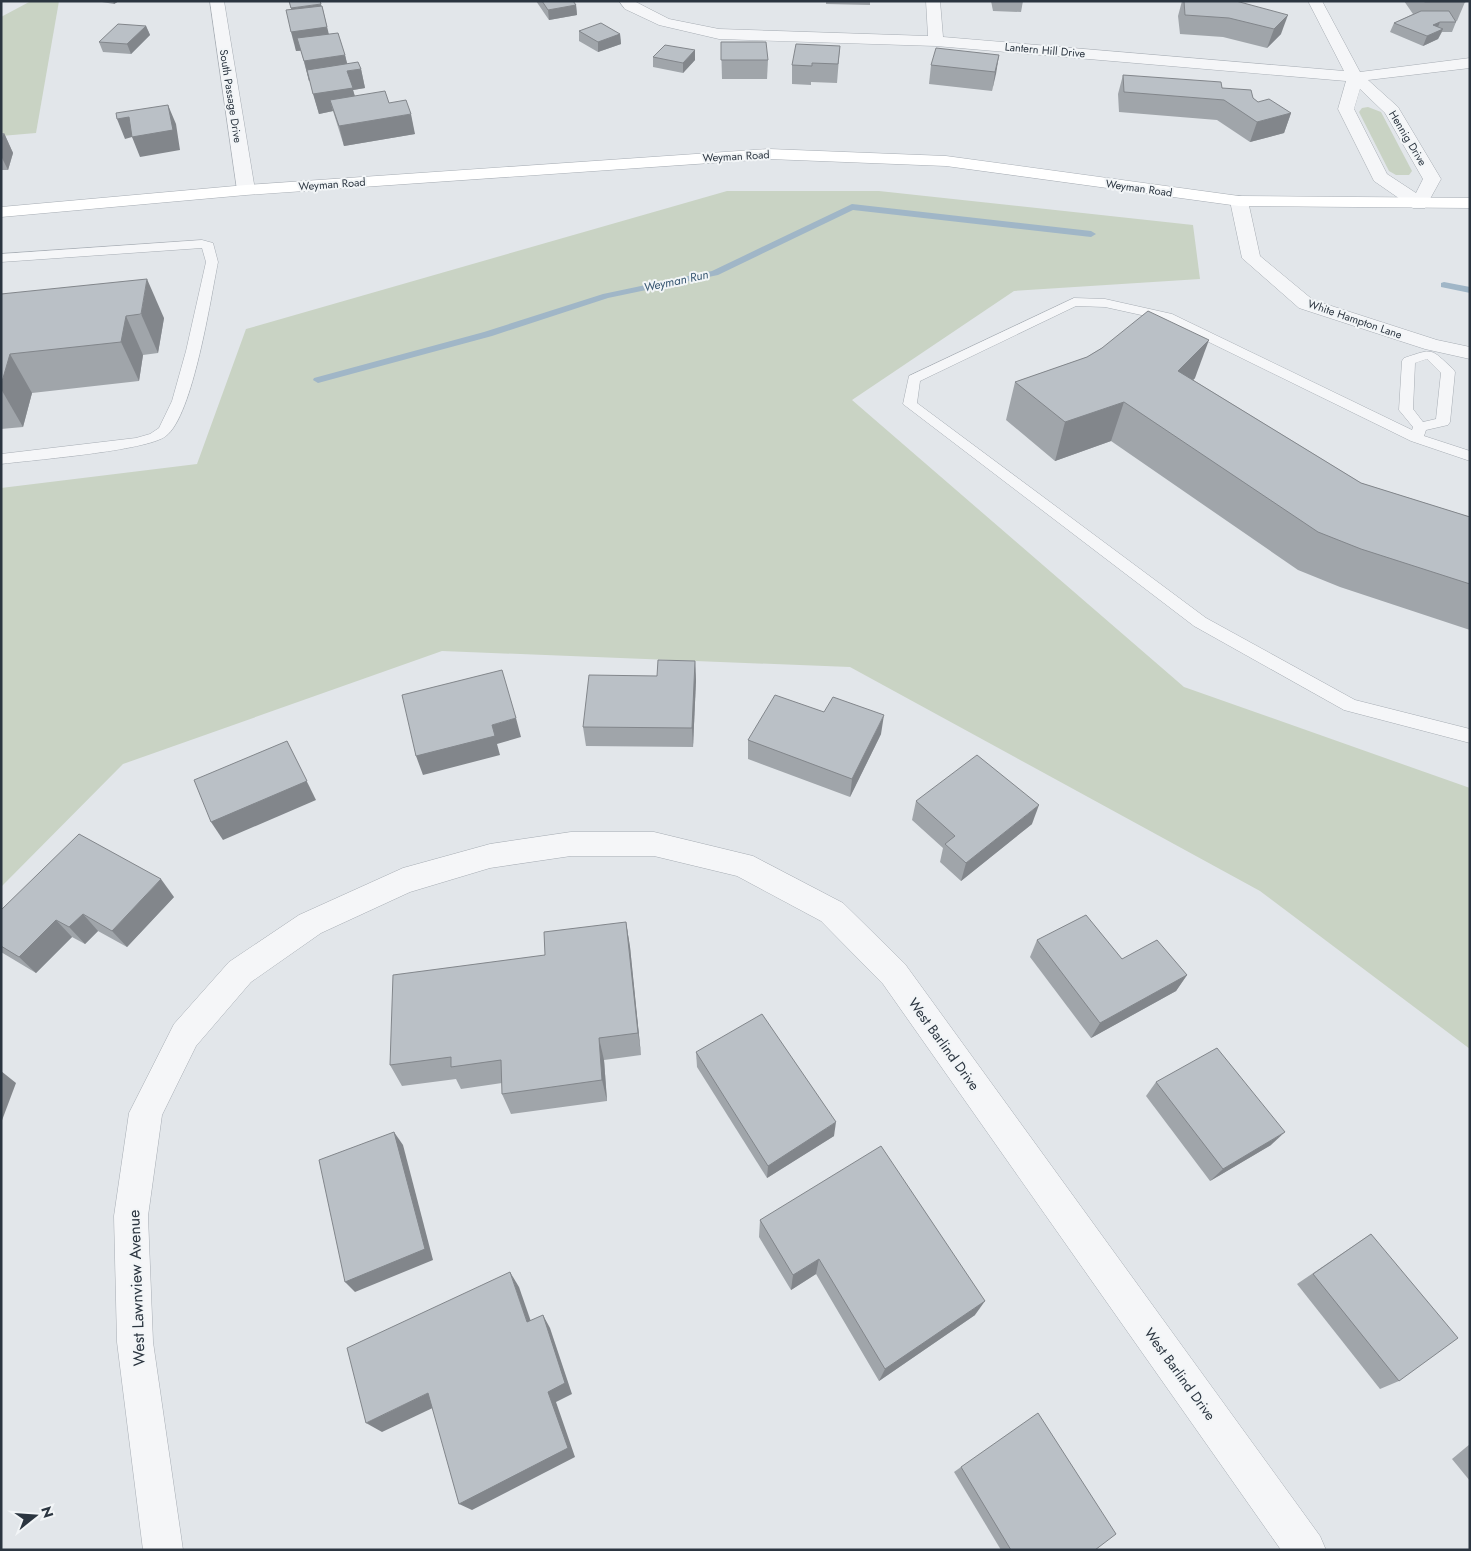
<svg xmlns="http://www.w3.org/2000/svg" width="1471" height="1551" viewBox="0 0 1471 1551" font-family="Jost,sans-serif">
  <rect width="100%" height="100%" fill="#e2e6ea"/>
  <g fill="#c9d3c4">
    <path d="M31 1H59L36 133 1 136V17Z"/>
    <path d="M1368 107 1381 112 1412 171 1409 175H1396L1389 171 1359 112 1362 108Z"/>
    <path d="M727 191H879L1193 225 1200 279 1014 291 852 400 1184 687 1470 788V1049L1260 891 850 667 442 651 123 764 1 887V488L197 464 246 329Z"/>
  </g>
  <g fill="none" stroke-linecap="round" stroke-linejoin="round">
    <g fill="#a0b6c7" fill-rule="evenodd">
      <path d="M852 204 1091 231 1096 234 1091 237 853 210 718 275 608 298 492 336 318 383 313 380 314 378 484 332 603 294 712 271Z"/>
      <path d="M1444 282 1470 287V293L1441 287V283Z"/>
    </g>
    <g stroke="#a7adb4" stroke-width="1">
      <g id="lane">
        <path d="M202 240 213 243 218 262C211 297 193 416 166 436 147 451 32 460 1 464V454L136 438 150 434 159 428 172 401 186 351 206 262 202 248 1 262V254Z"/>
        <path d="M1074 298 1105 299 1172 314 1412 430 1413 427 1399 410 1402 361 1404 358C1434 348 1430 348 1453 369L1455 372 1450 422 1448 425 1426 430 1424 436 1470 451V461L1411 441 1164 320 1105 307 1076 306 920 381 917 403 1206 618 1355 700 1470 729V743L1344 710 1194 626 903 404 909 376ZM1427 359 1441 373 1436 419 1423 422 1413 409 1415 363Z"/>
      </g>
    </g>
    <g stroke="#a7adb4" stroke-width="1">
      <g id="street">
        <path d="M210 1H224L255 190 252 194H240L237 190Z"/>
        <path d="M619 1H634L669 19 719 29 928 36 926 1H940L943 37 1344 71 1308 1H1322L1360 72 1470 58V68L1368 80 1398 107 1441 179 1425 208H1413L1374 181 1338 109 1346 81 936 46 719 39 659 25 625 9ZM1360 89 1385 113 1423 179 1416 193 1387 174 1354 109Z"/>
        <path d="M1239 196 1245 197 1248 201 1260 256 1313 300 1437 340 1470 347V359L1425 349 1299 308 1242 258 1230 201 1233 197Z"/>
        <path d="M571 832H654L753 856 843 903 905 964 1320 1536 1326 1550H1281L883 984 821 921 737 876 654 856H571L490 868 410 892 321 933 251 982 196 1046 162 1115 148 1216 153 1342 183 1550H143L117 1342 114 1216 129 1113 174 1024 229 962 299 915 403 868 490 844Z"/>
      </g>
    </g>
    <g stroke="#a7adb4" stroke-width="1">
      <path id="secondary" d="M769 149 946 156 1239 196 1470 198V208L1239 206 946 166 769 159 246 195 1 217V207L246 185Z"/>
    </g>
    <use href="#lane" fill="#f5f6f8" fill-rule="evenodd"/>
    <use href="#street" fill="#f5f6f8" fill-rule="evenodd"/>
    <use href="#secondary" fill="#fff" fill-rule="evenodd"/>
  </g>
  <g fill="#a0a5aa">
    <path d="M96 1H119L114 4Z"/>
    <path d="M289 1 329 34 345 55 347 64 361 69 365 88 353 90 355 96 389 103 415 134 344 146 333 111 319 114 310 81H309L301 51H296L291 9Z"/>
    <path d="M536 1H573L576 5 577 15 549 20Z"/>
    <path d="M826 1H870V5L826 4Z"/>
    <path d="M991 1H1023L1021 12 993 11Z"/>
    <path d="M1182 1H1236L1281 34 1267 48 1223 37 1180 34 1178 16Z"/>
    <path d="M1404 1H1465V2L1457 21H1456V22L1452 32H1442L1438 39 1423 46 1390 32 1394 23 1413 14Z"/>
    <path d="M146 26 150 35 131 54 103 52 99 42Z"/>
    <path d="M579 31 620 34 621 44 598 52 579 41Z"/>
    <path d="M721 42 768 60 767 79H722Z"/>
    <path d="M840 46 837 83 811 82V85L792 84V65Z"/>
    <path d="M695 50V60L683 73 653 67V57Z"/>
    <path d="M999 55 992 91 929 84 931 65Z"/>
    <path d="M1123 75 1222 88 1253 98 1258 102 1291 113 1284 133 1250 142 1217 120 1119 112 1118 94Z"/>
    <path d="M1 133H4L13 153 8 170H1Z"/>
    <path d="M1 294 164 318 158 353 143 355 139 381 32 393 23 427 1 429Z"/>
    <path d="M1102 348 1195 378 1193 380 1361 483 1470 517V630L1340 587 1298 570 1111 441 1055 461 1006 420 1015 382 1087 357Z"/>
    <path d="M695 661 696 680 693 747 586 746 583 727 657 676Z"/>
    <path d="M881 734 850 797 748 759V740Z"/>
    <path d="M916 801 1032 824 961 881 940 862 943 848 912 820Z"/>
    <path d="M174 897 127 947 98 931 85 944 72 937 36 973 1 952V910Z"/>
    <path d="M626 922 630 947 641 1055 604 1060 607 1101 511 1114 502 1094V1083L461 1089 456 1079 402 1086 390 1065 545 955Z"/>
    <path d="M1037 940 1122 959 1187 975 1176 991 1091 1038 1030 957Z"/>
    <path d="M696 1052 834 1136 767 1178 697 1067Z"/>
    <path d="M1156 1082 1271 1145 1210 1181 1146 1096Z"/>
    <path d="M760 1220 975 1315 879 1381 816 1274 791 1290 759 1237Z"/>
    <path d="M1371 1234 1399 1381 1380 1389 1297 1284Z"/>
    <path d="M1470 1444V1481L1452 1459Z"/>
    <path d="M961 1467 1095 1550H1001L954 1472Z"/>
  </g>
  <g fill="#82868b">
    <path d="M113 1H119L114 4Z"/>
    <path d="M321 4 323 14 294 18 291 8Z"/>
    <path d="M576 5 577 15 549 20 548 10Z"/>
    <path d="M322 6 332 47 296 51 291 32Z"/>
    <path d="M1288 15 1281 34 1267 48 1274 29Z"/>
    <path d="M1440 22 1436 32 1433 25Z"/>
    <path d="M146 26 150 35 131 54 127 44Z"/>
    <path d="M1443 29 1438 39 1423 46 1427 36Z"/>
    <path d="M620 34 621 44 598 52V42Z"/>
    <path d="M695 50V60L683 73V63Z"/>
    <path d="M345 55 349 71 361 69 365 88 353 90 358 108 330 100 333 111 319 114 313 94 348 75 309 81 304 61Z"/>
    <path d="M999 55 996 74 992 91 995 72Z"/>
    <path d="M168 105 176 124 180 150 140 157 132 137 125 139 117 119Z"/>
    <path d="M1291 113 1284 133 1250 142 1257 122Z"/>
    <path d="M411 114 415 134 344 146 339 126Z"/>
    <path d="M4 133 13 153 8 170 1 156V140Z"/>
    <path d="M147 279 164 318 158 353 141 314Z"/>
    <path d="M126 316 143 355 139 381 121 342Z"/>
    <path d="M1209 340 1195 378 1165 410 1178 371Z"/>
    <path d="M10 354 32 393 23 427 1 389V385Z"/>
    <path d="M1124 402 1111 441 1055 461 1065 422Z"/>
    <path d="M695 661 696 680 693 747 692 728Z"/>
    <path d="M884 715 881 734 850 797 852 779Z"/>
    <path d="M516 718 521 737 497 744 500 755 423 775 416 756 492 725Z"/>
    <path d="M287 741 316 800 223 840 211 822Z"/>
    <path d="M1039 805 1032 824 961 881 966 863Z"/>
    <path d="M161 879 174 897 127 947 112 931Z"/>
    <path d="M83 914 98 931 85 944 69 927Z"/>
    <path d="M56 920 72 937 36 973 19 957Z"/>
    <path d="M626 922 630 947 641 1055 638 1033Z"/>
    <path d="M1187 975 1176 991 1091 1038 1100 1023Z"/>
    <path d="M599 1038 604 1060 607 1101 602 1080Z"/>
    <path d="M1 1071 16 1083 1 1123Z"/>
    <path d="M836 1122 834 1136 767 1178 768 1166Z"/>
    <path d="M394 1132 403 1145 433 1260 355 1292 345 1282Z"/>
    <path d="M1285 1132 1271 1145 1210 1181 1223 1169Z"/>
    <path d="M819 1259 816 1274 791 1290 793 1275Z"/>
    <path d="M510 1272 519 1287 536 1336 527 1322Z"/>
    <path d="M985 1301 975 1315 879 1381 885 1369Z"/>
    <path d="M543 1315 550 1328 572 1394 556 1402 575 1457 472 1510 459 1504 548 1392Z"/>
    <path d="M428 1393 441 1404 382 1432 366 1423Z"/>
  </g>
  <g fill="#bac0c6" stroke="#82868b">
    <path d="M289 1H320L321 4 291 8Z"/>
    <path d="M542 1H573L576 5 548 10Z"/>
    <path d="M1184 1H1236L1288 15 1274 29 1229 18 1185 15Z"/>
    <rect x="1425" y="1" width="40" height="1"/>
    <path d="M322 6 327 27 291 32 286 10Z"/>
    <path d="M1421 11H1449L1456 22H1440L1433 25 1443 29 1427 36 1394 23Z"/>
    <path d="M601 23 620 34 598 42 579 31Z"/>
    <path d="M118 24 146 26 127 44 99 42Z"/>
    <path d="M338 33 345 55 304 61 297 38Z"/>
    <path d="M721 42H766L768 60H721Z"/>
    <path d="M796 44 840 46 838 64 812 63V66L792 65Z"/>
    <path d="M665 45 695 50 683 63 653 57Z"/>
    <path d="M936 48 999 55 995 72 931 65Z"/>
    <path d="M358 62 361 69 347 71 353 88 313 94 307 70Z"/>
    <path d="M1123 75 1221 82 1222 88 1251 90 1253 98 1258 102 1269 99 1291 113 1257 122 1224 100 1124 92Z"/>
    <path d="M385 91 389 103 406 100 411 114 339 126 330 100Z"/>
    <path d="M168 105 173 130 132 137 129 117 117 119 116 113Z"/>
    <path d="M147 279 141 314 126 316 121 342 10 354 1 385V294Z"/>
    <path d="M1148 311 1209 340 1178 371 1361 483 1470 517V584L1361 549 1318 532 1124 402 1065 422 1015 382 1087 357 1102 348Z"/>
    <path d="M658 660 695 661 692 728 583 727 589 675 657 676Z"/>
    <path d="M502 670 516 718 492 725 495 736 416 756 402 695Z"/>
    <path d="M775 695 824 712 833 697 884 715 852 779 748 740Z"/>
    <path d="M287 741 307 781 211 822 194 780Z"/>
    <path d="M977 755 1039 805 966 863 945 844 955 836 916 801Z"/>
    <path d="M79 834 161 879 112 931 83 914 69 927 56 920 19 957 1 946V910Z"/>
    <path d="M1086 915 1122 959 1157 940 1187 975 1100 1023 1037 940Z"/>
    <path d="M626 922 638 1033 599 1038 602 1080 502 1094 501 1060 451 1067V1057L390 1065 393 975 545 955 544 932Z"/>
    <path d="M762 1014 836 1122 768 1166 696 1052Z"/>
    <path d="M1217 1048 1285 1132 1223 1169 1156 1082Z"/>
    <path d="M394 1132 425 1249 345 1282 319 1160Z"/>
    <path d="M881 1146 985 1301 885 1369 819 1259 793 1275 760 1220Z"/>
    <path d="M1371 1234 1458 1338 1399 1381 1313 1274Z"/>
    <path d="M510 1272 527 1322 543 1315 565 1383 548 1392 568 1448 459 1504 428 1393 366 1423 347 1348Z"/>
    <path d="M1038 1413 1116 1534 1095 1550H1011L961 1467Z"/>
  </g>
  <g text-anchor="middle" stroke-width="4" stroke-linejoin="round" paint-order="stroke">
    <g font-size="11" fill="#2b3540" stroke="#f2f5f7">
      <text transform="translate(1045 50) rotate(5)" y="4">Lantern Hill Drive</text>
      <text transform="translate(231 96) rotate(81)" y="4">South Passage Drive</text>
      <text transform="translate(1408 138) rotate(59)" y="4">Hennig Drive</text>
      <text transform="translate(736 156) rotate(-3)" y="4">Weyman Road</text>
      <text transform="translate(332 184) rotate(-4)" y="4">Weyman Road</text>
      <text transform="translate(1139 188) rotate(8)" y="4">Weyman Road</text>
      <text transform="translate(1355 319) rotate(19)" y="4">White Hampton Lane</text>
    </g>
    <g font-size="12" font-style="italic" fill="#385772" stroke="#f2f5f7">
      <text transform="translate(676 281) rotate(-12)" y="4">Weyman Run</text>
    </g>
    <g font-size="14" fill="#2b3540" stroke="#f2f5f7">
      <text transform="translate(944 1044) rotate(54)" y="5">West Barlind Drive</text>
      <text transform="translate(1180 1374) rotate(54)" y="5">West Barlind Drive</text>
    </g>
    <g font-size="16" fill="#2b3540" stroke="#f2f5f7">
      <text transform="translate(136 1288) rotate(-92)" y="6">West Lawnview Avenue</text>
    </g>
  </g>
  <rect width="1471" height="1551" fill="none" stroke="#2b3540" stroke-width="5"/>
  <g transform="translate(35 1516) rotate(73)" stroke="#f2f5f7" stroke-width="4" paint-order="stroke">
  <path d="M0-4L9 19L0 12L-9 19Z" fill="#2b3540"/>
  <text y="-8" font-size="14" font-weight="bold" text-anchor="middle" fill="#2b3540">N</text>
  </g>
</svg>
